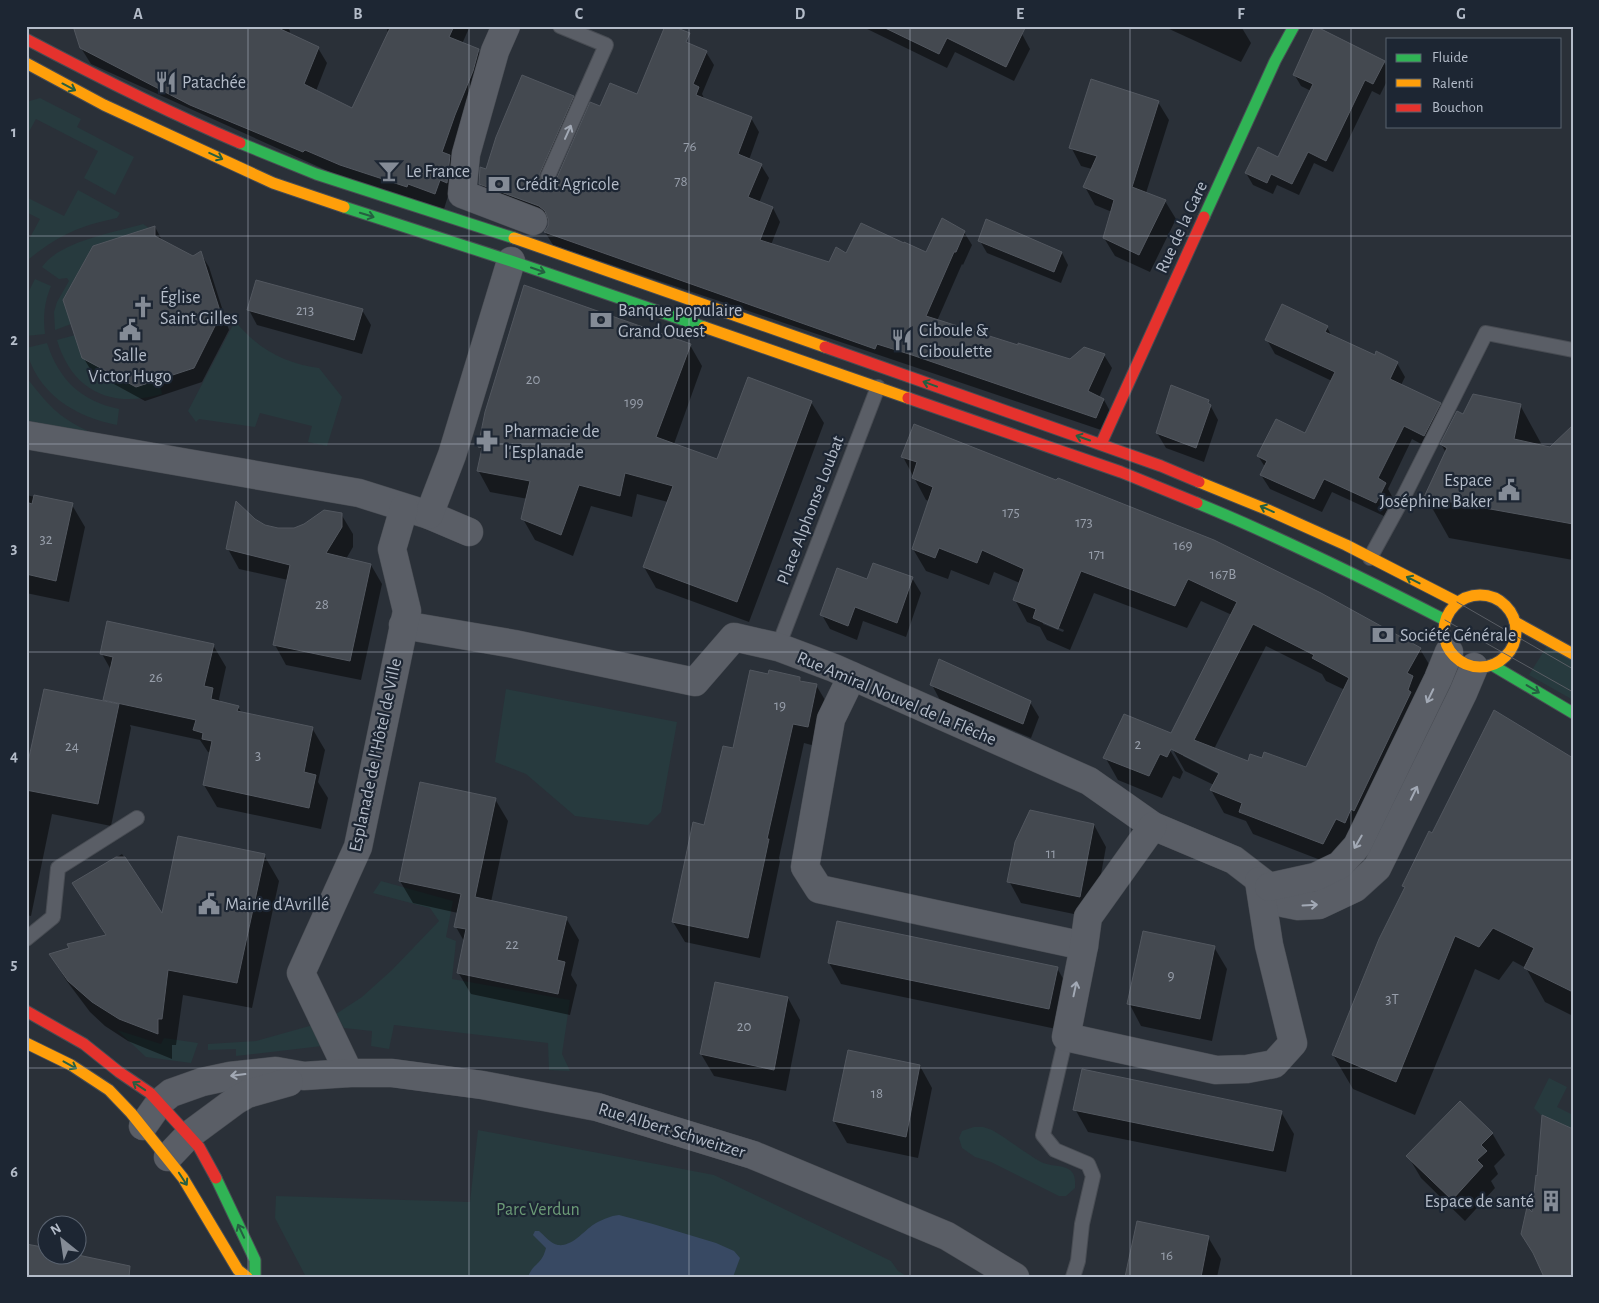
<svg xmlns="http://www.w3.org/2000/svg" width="1599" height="1303" viewBox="0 0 1599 1303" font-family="'Alegreya Sans',sans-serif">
  <rect width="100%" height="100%" fill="#2a3038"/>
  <g fill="#273a3e">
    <path d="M40 98 81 119 77 127 134 157 115 195 84 178 98 151 36 119 26 137V102Z"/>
    <path d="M78 190 120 213 117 218C79 226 59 235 29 259L26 257V245L40 219 26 212V197L64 216Z"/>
    <path d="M143 224 149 228 93 246 63 300 71 324 55 330 54 312 57 302 69 281 67 278 59 279 42 267C60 241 113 233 143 224Z"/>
    <path d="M35 279 51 286C44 303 43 317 45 334L26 336V297Z"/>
    <path d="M235 321C258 349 284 363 319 368L342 397 327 446 308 442 312 426 260 413 255 427 199 419 196 422 188 411Z"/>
    <path d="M75 335 159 379 162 394C111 409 72 391 57 340Z"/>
    <path d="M47 343C59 380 81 401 119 409L117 425C75 417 36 393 26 348Z"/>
    <path d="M26 377C48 404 56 416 88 431V437L26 425Z"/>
    <path d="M1547 646 1573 661V700L1529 675Z"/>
    <path d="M506 689 677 722 661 812 648 825 575 816 526 774 495 762Z"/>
    <path d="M381 881 453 901 446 937 456 941 452 979 570 1000 562 1054 570 1071 549 1070 548 1043 394 1025 389 1049 371 1046 372 1031 344 1028 336 1014 362 997 392 970 439 921 430 908 373 893Z"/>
    <path d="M313 1025 322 1046 236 1056V1049L208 1050V1044L256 1041Z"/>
    <path d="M117 1030 161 1044 164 1038 198 1043 191 1063 146 1057Z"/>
    <path d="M1549 1078 1567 1087 1557 1107 1573 1115V1129L1541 1115 1534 1108Z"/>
    <path d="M974 1127H983L992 1130C1009 1140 1024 1152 1041 1162 1051 1167 1062 1164 1070 1170 1076 1175 1075 1181 1075 1188L1066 1196H1059L991 1162 975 1157 962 1148 959 1138 962 1131Z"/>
    <path d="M478 1130 714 1175 891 1261 898 1271 908 1277H306L275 1218 276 1196 470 1202Z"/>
  </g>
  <path fill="#384963" d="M619 1215 653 1224 716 1243 734 1251 740 1258 733 1277H528C533 1263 542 1265 546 1248L533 1235 535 1231H539C544 1235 551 1244 558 1245 573 1247 585 1229 596 1223 604 1219 610 1216 619 1215Z"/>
  <g fill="#0007" fill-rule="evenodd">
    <path d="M75 26H287L290 31 289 34 318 48 327 63 316 91 352 110 389 34 387 30 389 26H470L462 44 478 50 488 66 444 209 350 181 91 64 81 48Z"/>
    <path d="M861 26H1006L1022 34 1030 49 1014 81 955 52 947 68Z"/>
    <path d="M1166 26H1238L1242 28 1251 43 1241 62 1167 28Z"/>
    <path d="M706 52 714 65 702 94 705 100 751 118 759 132 749 160 761 165 769 178 759 203 773 208 780 222 771 245 829 263 847 254H926L964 232 972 245 963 265 962 264 937 321 1019 347 1070 360 1104 355 1112 368 1099 398 1104 400 1111 413 1104 431 553 245 545 232 549 227V221L488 197 480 183 487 171 573 97 581 110 546 188 557 180 601 108 638 95Z"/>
    <path d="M1384 62 1388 69V79L1380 95 1372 91 1333 172 1314 163 1299 195 1277 185 1273 194 1253 185 1246 173 1278 158 1311 91 1301 86 1294 74Z"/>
    <path d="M1158 102 1169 120 1146 193 1165 201 1176 219 1150 272 1115 256 1104 238 1112 212 1095 205 1085 187 1092 169 1081 166 1071 147Z"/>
    <path d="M155 227 163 242 193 258 200 252 209 267 229 330 202 382 145 401 92 372 83 357Z"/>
    <path d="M980 241 1062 253 1068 265 1061 283 987 253Z"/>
    <path d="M249 310H362L371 325 362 354 257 325Z"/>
    <path d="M1327 327 1332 337 1375 356 1397 363 1405 377 1401 385 1440 404 1448 418 1432 450 1412 439 1388 489 1393 498 1384 516 1332 492 1322 512 1270 489 1261 475 1265 467 1258 456 1306 435 1332 381 1275 354 1267 340Z"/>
    <path d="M690 345 702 366 674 444 717 460 811 402 824 423 749 622 656 588 644 567 668 502 637 494 632 517 591 506 573 556 535 540 523 519 528 499 490 492 478 470 482 452 479 446Z"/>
    <path d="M1208 401 1218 420 1204 462 1166 448 1157 433Z"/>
    <path d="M1520 405 1543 447 1551 448 1573 427V560L1449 538 1426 497 1446 453 1441 444 1464 416Z"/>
    <path d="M914 426 1420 649 1433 671 1336 866 1253 834 1246 821 1224 813 1211 790 1214 785 1185 771 1173 750H1170L1183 772 1180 779 1173 776 1162 798 1118 780 1105 757 1172 735 1232 615 1201 601 1187 628 1094 593 1070 650 1047 640 1040 627 1027 622 1015 600 1020 583 994 572 989 585 951 570 948 579 926 571 913 549 930 501 926 500 903 457ZM1043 621 1064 630 1063 632 1043 624ZM1266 646 1322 674 1326 681 1345 690 1307 769 1249 762 1214 749ZM1184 754 1225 775 1224 777 1183 756Z"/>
    <path d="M26 495 72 505 85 527 69 602 26 593Z"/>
    <path d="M341 514 353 534V547L346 559 371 565 382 584 361 680 286 665 275 645 288 580 239 569 228 549 255 520 264 526 278 529H294Z"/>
    <path d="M874 564 912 578 921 593 906 637 863 621 857 640 830 629 822 615 868 581Z"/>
    <path d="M213 645 226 667 219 699 221 703 238 707 242 713 312 728 325 750 318 782 328 798 321 829 217 807 204 785 211 753 208 752 200 740 130 725 131 728 111 826 52 814 31 916 26 915V777L106 703 104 700 111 670 102 654Z"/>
    <path d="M769 675 800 678 802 682 816 685 828 705 819 747 804 743 779 858 780 861 760 958 685 942 673 922 705 826 734 750Z"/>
    <path d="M932 685 1030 702 1039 717 1031 738 940 700Z"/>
    <path d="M1573 759V1016L1545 1002 1526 968 1513 961 1499 980 1475 969 1415 1115 1353 1089 1333 1055 1405 888 1404 886 1432 834Z"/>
    <path d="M495 799 508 821 491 902 566 918 579 940 571 975 577 985 570 1015 471 994 458 972 465 943 456 927 458 913 413 903 400 881Z"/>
    <path d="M1094 825 1106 847 1093 918 1021 903 1009 881Z"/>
    <path d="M122 854 163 916 264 855 279 881 252 1008 183 995 176 1045H172V1059L128 1041 105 1026 90 1012 66 980 51 955 106 936 74 884Z"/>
    <path d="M1214 947 1227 969 1212 1041 1141 1026 1129 1003Z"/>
    <path d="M829 963 1057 968 1069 989 1061 1030 841 984Z"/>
    <path d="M788 998 800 1020 786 1091 714 1076 701 1054Z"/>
    <path d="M920 1066 932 1088 918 1158 847 1143 834 1121Z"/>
    <path d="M1075 1109 1281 1112 1294 1134 1286 1172 1088 1132Z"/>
    <path d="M1492 1133 1505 1155 1494 1166 1498 1174 1491 1181 1495 1188 1465 1221 1421 1178 1408 1156Z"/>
    <path d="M1208 1237 1221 1259 1217 1277H1126Z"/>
  </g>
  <g fill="#444950" stroke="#52575f" fill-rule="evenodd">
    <path d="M73 26H274L319 47 304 84 352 108 391 26H454L449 37 479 49 473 71 455 115 442 152 450 155 447 183 440 180 435 194 408 184 407 187 340 165 305 150 303 152 190 105 80 48Z"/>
    <path d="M665 26H672L690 33 686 42 707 51 693 84 699 87 696 95 752 117 738 154 762 164 748 197 773 207 760 240 829 262 836 247 846 253 861 223 904 243V242L926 252 942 218 965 231 956 252H954L926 316 1018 345V343L1070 359 1084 347 1105 354 1088 391 1104 399 1096 418 912 355 877 344 875 349 544 232 548 226V219L545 211 539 206 479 184 480 167 486 169 496 137 522 75 574 96 540 173 541 182 549 185 556 180 590 102 600 106 610 83 637 94Z"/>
    <path d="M881 26H1026L1006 67 947 38 939 54Z"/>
    <path d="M1315 26 1385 61 1373 84 1365 80 1326 161 1308 152 1292 184 1271 174 1267 183 1245 173 1258 147 1278 157 1313 84 1293 75Z"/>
    <path d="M1091 79 1159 101 1132 187 1166 200 1139 255 1103 238 1114 200 1083 187 1097 156 1069 148Z"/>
    <path d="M986 219 1062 252 1054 272 978 241Z"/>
    <path d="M155 226V236L193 256 201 251 221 314 194 368 136 387 82 358 63 300 93 246Z"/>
    <path d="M256 280 363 309 354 340 247 310Z"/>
    <path d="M524 285 691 344 656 437 717 459 748 377 812 401 737 602 643 567 673 486 625 473 620 496 579 485 561 535 521 519 530 481 477 471 482 448 478 447 485 412Z"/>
    <path d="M1282 304 1328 326 1325 332 1375 355 1376 351 1398 362 1390 379 1441 403 1424 436 1404 426 1378 478 1386 483 1376 503 1324 479 1314 499 1260 475 1267 461 1257 456 1276 419 1305 433 1335 372 1265 340Z"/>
    <path d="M1171 385 1209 400 1208 403 1211 405 1196 448 1156 433Z"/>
    <path d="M1473 394 1521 404 1514 439 1550 447 1573 425V524L1424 497 1447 448 1440 444 1457 411 1463 414Z"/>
    <path d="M914 424 1056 480 1058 478 1214 540 1321 593 1421 648 1407 673 1413 676 1408 690 1411 692 1354 811 1351 809 1345 823 1336 819 1323 844 1239 812 1242 803 1210 790 1219 773 1171 749 1167 757 1160 754 1149 776 1103 758 1124 714 1171 733 1237 602 1188 579 1175 606 1081 571 1058 629 1033 618 1036 609 1013 600 1024 569 982 550 977 563 939 548 935 558 912 549 933 487 912 478 917 462 901 457ZM1253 624 1314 655 1312 658 1349 678 1306 767 1264 752 1262 758 1250 754 1248 761 1194 740Z"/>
    <path d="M34 495 73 503 56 581 26 574V502L32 504Z"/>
    <path d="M236 501 255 519 265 525 278 528H294L304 524 324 510 342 513V527L326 553 371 564 350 661 273 645 290 565 226 549Z"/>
    <path d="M873 563 913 577 897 623 855 607 848 626 820 615 837 568 867 579Z"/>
    <path d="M107 621 214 644 204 686 213 688 211 699 239 706 237 711 313 727 304 772 316 775 309 808 203 785 212 741 202 739 203 733 193 730 196 720 103 700 113 657 100 654Z"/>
    <path d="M939 659 1031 701 1023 724 930 685Z"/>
    <path d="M750 670 768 674 769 670 800 677V681L817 684 808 727 793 724 767 839H769L748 938 672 922 693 822 704 825 723 746 733 748Z"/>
    <path d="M44 689 119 704 98 804 26 790V771Z"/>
    <path d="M1494 710 1573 758V992L1524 968 1534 948 1493 928 1479 947 1455 936 1396 1082 1332 1055 1379 939 1405 887 1402 886 1429 831 1432 833Z"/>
    <path d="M420 782 496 798 475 897 567 917 557 960 565 962 558 994 457 973 466 929 454 927 461 894 399 881Z"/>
    <path d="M1030 810 1094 824 1080 897 1007 882 1015 842Z"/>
    <path d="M178 836 265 854 237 983 168 970 162 1019H158V1034L119 1019 92 1002 68 981 49 954 69 948 67 944 106 935 72 883 116 857H125L162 913Z"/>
    <path d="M837 921 1058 967 1049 1009 828 963Z"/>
    <path d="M1143 931 1215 946 1200 1019 1127 1004Z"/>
    <path d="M715 982 788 997 774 1070 700 1054Z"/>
    <path d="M848 1050 920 1065 906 1137 833 1121Z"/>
    <path d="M1082 1069 1282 1111 1273 1151 1073 1110Z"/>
    <path d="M1460 1101 1493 1133 1481 1145 1487 1151 1477 1160 1483 1166 1452 1200 1406 1156Z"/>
    <path d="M1542 1115 1573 1129V1277H1544L1533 1253 1521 1234 1527 1207 1532 1212 1536 1175 1537 1176Z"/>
    <path d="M1137 1221 1209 1236 1201 1277H1125Z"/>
    <path d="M26 1244 48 1248V1256L78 1255 130 1266 129 1277H26Z"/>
  </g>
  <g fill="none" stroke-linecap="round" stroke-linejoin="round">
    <g stroke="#484c53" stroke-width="16">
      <g id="lane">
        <path d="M548 176 606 45 560 26"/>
        <path d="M1370 558 1404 496 1486 333 1573 350"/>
        <path d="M778 647 878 387"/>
        <path d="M26 939 53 917 58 868 137 818"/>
        <path d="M1066 1037 1043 1135 1055 1150 1088 1164 1093 1176 1082 1224 1078 1261 1073 1277"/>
      </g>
    </g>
    <g stroke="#484c53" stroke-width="29">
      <g id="street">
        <path d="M506 26 495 51 466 154 462 194 533 221"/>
        <path d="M26 435 359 493 429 515 469 532"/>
        <path d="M429 515 452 455 511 261"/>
        <path d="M403 625 514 644 695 682 734 637 778 647 834 668 1089 781 1153 826 1234 860 1269 887 1283 903 1298 906 1319 905 1355 888 1377 868 1463 693 1474 667"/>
        <path d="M852 676 831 719 805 867 819 889 1084 946"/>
        <path d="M1153 826 1088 917 1084 946 1066 1037 1216 1070 1247 1069 1274 1064 1293 1043 1269 945 1259 881"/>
        <path d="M1269 887 1315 877 1340 865 1357 846 1438 679 1449 652"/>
        <path d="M349 1073 301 973 358 847 407 611 392 549 404 508"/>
        <path d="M143 1126 160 1102 171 1093 202 1082 230 1076 276 1071 304 1076 349 1073H392L482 1085 597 1107 753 1155 947 1236 1015 1277"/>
        <path d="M168 1157 189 1135 235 1101 247 1094 289 1082"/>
      </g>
    </g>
    <g stroke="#484c53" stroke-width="13">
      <g id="fast">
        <path d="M240 143 316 174 514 238"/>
        <path d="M344 207 511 261 704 327"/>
        <path d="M1204 217 1275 61 1294 26"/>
        <path d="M1197 503C1282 538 1363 578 1445 620"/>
        <path d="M1492 665 1573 713"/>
        <path d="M216 1178 255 1260V1277"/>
      </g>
    </g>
    <g stroke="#484c53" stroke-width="13">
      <g id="slow">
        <path d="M26 63 104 105 273 183 344 207"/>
        <path d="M514 238 825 347"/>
        <path d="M704 327 908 398"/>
        <path d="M1199 482 1268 510 1346 545 1457 602"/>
        <circle cx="1480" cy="631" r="36"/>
        <path d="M1515 622 1573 654"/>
        <path d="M26 1043 71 1065 109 1090 131 1113 183 1178 238 1270 247 1277"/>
      </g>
    </g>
    <g stroke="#484c53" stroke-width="13">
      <g id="jam">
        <path d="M26 39C96 76 167 112 240 143"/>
        <path d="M825 347 1161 466 1199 482"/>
        <path d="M908 398 1121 472 1197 503"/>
        <path d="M1101 444 1204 217"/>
        <path d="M26 1011 84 1044 119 1072 150 1093 199 1147 216 1178"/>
      </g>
    </g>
    <use href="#lane" stroke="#5a5e66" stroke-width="14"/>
    <use href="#street" stroke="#5a5e66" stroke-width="28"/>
    <use href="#fast" stroke="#30b455" stroke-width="11"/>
    <use href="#slow" stroke="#ff9f0a" stroke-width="11"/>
    <use href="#jam" stroke="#e5322d" stroke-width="11"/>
    <g stroke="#595d64" stroke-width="1">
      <path d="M1457 602 1573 669"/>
      <path d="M1445 620 1573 692"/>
    </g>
  </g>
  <defs><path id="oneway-shaft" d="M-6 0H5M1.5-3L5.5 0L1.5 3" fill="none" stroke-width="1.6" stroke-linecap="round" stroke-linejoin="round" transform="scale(1.25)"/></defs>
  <g stroke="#255f41">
    <use href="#oneway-shaft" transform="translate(69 87) rotate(28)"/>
    <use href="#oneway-shaft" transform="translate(216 156) rotate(25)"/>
    <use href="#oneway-shaft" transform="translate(367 215) rotate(17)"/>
    <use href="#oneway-shaft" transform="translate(538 270) rotate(19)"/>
    <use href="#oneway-shaft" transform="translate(930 384) rotate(-160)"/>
    <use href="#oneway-shaft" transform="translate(1083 438) rotate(-161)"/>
    <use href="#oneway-shaft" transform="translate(1267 509) rotate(-156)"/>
    <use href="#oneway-shaft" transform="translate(1413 580) rotate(-153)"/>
    <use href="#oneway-shaft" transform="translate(1533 689) rotate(31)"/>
    <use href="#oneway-shaft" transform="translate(70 1065) rotate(29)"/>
    <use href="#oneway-shaft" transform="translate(139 1086) rotate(-146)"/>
    <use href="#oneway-shaft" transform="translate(183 1179) rotate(57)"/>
    <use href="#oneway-shaft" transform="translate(241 1231) rotate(-115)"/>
  </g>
  <g stroke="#a2a9b5">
    <use href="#oneway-shaft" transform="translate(568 132) rotate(-66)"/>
    <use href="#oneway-shaft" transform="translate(1430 696) rotate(116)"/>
    <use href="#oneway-shaft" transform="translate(1414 793) rotate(-64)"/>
    <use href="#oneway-shaft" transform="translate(1358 842) rotate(120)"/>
    <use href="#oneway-shaft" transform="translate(1310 905) rotate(-3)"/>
    <use href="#oneway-shaft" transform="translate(1075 989) rotate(-78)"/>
    <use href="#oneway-shaft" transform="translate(238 1075) rotate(173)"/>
  </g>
  <path fill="none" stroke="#b4bcc9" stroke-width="1" stroke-opacity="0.55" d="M248 26V1277M469 26V1277M689 26V1277M910 26V1277M1130 26V1277M1351 26V1277M26 236H1573M26 444H1573M26 652H1573M26 860H1573M26 1068H1573"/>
  <defs>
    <g id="restaurant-bare" transform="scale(1.725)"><path d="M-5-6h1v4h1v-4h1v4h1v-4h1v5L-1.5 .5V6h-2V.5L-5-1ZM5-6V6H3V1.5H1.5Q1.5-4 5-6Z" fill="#848b96" stroke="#1d2633" stroke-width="2.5" paint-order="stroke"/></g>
    <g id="bar-bare" transform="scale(1.725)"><path d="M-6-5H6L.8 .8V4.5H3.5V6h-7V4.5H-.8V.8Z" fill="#848b96" stroke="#1d2633" stroke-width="2.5" paint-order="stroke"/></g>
    <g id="bank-bare" transform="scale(1.725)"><path d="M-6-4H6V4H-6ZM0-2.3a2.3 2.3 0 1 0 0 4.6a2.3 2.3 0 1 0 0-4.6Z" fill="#848b96" stroke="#1d2633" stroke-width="2.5" paint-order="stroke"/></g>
    <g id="church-bare" transform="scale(1.725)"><path d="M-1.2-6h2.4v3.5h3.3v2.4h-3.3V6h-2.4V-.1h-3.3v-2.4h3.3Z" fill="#848b96" stroke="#1d2633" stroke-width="2.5" paint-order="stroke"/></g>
    <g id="civic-bare" transform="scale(1.725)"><path d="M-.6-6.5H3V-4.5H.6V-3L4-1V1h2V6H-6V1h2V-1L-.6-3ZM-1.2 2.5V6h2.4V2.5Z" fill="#848b96" stroke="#1d2633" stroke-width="2.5" paint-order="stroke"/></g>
    <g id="pharmacy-bare" transform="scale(1.725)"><path d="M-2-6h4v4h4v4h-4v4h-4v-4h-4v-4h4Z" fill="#848b96" stroke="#1d2633" stroke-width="2.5" paint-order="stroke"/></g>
    <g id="building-bare" transform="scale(1.725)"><path d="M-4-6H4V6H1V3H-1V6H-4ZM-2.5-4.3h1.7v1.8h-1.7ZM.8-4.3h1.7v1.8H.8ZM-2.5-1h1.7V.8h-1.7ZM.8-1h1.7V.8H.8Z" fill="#848b96" stroke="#1d2633" stroke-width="2.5" paint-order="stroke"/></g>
  </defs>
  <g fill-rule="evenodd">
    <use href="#restaurant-bare" x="166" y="82"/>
    <use href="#bar-bare" x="389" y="171"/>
    <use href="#bank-bare" x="499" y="184"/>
    <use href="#church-bare" x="143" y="307"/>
    <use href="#bank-bare" x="601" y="320"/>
    <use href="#civic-bare" x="130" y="330"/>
    <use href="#restaurant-bare" x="902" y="340"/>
    <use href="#pharmacy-bare" x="487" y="441"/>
    <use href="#civic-bare" x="1509" y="490"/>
    <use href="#bank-bare" x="1383" y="635"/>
    <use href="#civic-bare" x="209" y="904"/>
    <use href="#building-bare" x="1551" y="1201"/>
  </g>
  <g text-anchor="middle" stroke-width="4.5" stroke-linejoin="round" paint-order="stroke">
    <g font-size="15" fill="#989fab">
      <text x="690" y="151">76</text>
      <text x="681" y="186">78</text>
      <text x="305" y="315">213</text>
      <text x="533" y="384">20</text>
      <text x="634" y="407">199</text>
      <text x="1011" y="517">175</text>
      <text x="1084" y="527">173</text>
      <text x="46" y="544">32</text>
      <text x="1183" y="550">169</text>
      <text x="1097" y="559">171</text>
      <text x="1223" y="579">167B</text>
      <text x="322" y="609">28</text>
      <text x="156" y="682">26</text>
      <text x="780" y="710">19</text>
      <text x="1138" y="749">2</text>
      <text x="72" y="751">24</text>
      <text x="258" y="760">3</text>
      <text x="1051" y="858">11</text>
      <text x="512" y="949">22</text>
      <text x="1171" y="980">9</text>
      <text x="1392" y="1004">3T</text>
      <text x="744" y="1031">20</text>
      <text x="877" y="1098">18</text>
      <text x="1167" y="1260">16</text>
    </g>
    <g font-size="18" fill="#b4bcc9" stroke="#1d2633" text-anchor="start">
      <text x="182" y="88">Patachée</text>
      <text x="406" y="177">Le France</text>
      <text x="516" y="190">Crédit Agricole</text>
      <text x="160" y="303">Église<tspan x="160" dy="21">Saint Gilles</tspan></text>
      <text x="618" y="316">Banque populaire<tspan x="618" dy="21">Grand Ouest</tspan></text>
      <text x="919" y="336">Ciboule &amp;<tspan x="919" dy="21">Ciboulette</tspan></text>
      <text x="130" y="361" text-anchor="middle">Salle<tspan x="130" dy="21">Victor Hugo</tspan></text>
      <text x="504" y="437">Pharmacie de<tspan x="504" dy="21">l'Esplanade</tspan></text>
      <text x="1492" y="486" text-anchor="end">Espace<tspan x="1492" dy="21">Joséphine Baker</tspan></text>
      <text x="1400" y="641">Société Générale</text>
      <text x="225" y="910">Mairie d'Avrillé</text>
      <text x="1534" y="1207" text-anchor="end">Espace de santé</text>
    </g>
    <g font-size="18" fill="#b4bcc9" stroke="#1d2633">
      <text transform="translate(1181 227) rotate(-65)" y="6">Rue de la Gare</text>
      <text transform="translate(810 510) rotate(-69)" y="6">Place Alphonse Loubat</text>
      <text transform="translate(897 698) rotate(23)" y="6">Rue Amiral Nouvel de la Flêche</text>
      <text transform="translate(375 755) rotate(-78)" y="6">Esplanade de l'Hôtel de Ville</text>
      <text transform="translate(672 1130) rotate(17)" y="6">Rue Albert Schweitzer</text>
    </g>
    <g font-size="18" fill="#6b9a76" stroke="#1d2633">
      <text x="538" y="1215">Parc Verdun</text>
    </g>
  </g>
  <rect width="1599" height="1303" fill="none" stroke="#1d2633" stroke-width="55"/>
  <rect x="1386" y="38" width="175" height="90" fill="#1d2633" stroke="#59626f"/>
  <rect x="1396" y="54" width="25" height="8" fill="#30b455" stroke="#59626f"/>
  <text x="1432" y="62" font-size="15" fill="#b4bcc9">Fluide</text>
  <rect x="1396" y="79" width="25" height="8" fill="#ff9f0a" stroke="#59626f"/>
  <text x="1432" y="88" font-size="15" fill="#b4bcc9">Ralenti</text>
  <rect x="1396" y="104" width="25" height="8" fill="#e5322d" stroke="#59626f"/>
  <text x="1432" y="112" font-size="15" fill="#b4bcc9">Bouchon</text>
  <g transform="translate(62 1240) rotate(330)"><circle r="24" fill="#1d2633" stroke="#59626f"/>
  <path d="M0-4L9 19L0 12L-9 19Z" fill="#848b96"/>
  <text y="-8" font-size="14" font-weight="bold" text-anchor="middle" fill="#b4bcc9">N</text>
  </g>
  <rect x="28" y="28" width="1544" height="1248" fill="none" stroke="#b4bcc9" stroke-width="2"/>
  <g font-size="16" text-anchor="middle" font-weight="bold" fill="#b4bcc9">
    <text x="138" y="19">A</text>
    <text x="358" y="19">B</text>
    <text x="579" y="19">C</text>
    <text x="800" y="19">D</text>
    <text x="1020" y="19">E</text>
    <text x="1241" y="19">F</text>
    <text x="1461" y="19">G</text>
    <text x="14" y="137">1</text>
    <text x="14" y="345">2</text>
    <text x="14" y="553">3</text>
    <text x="14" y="761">4</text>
    <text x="14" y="969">5</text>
    <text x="14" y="1177">6</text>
  </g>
</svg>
